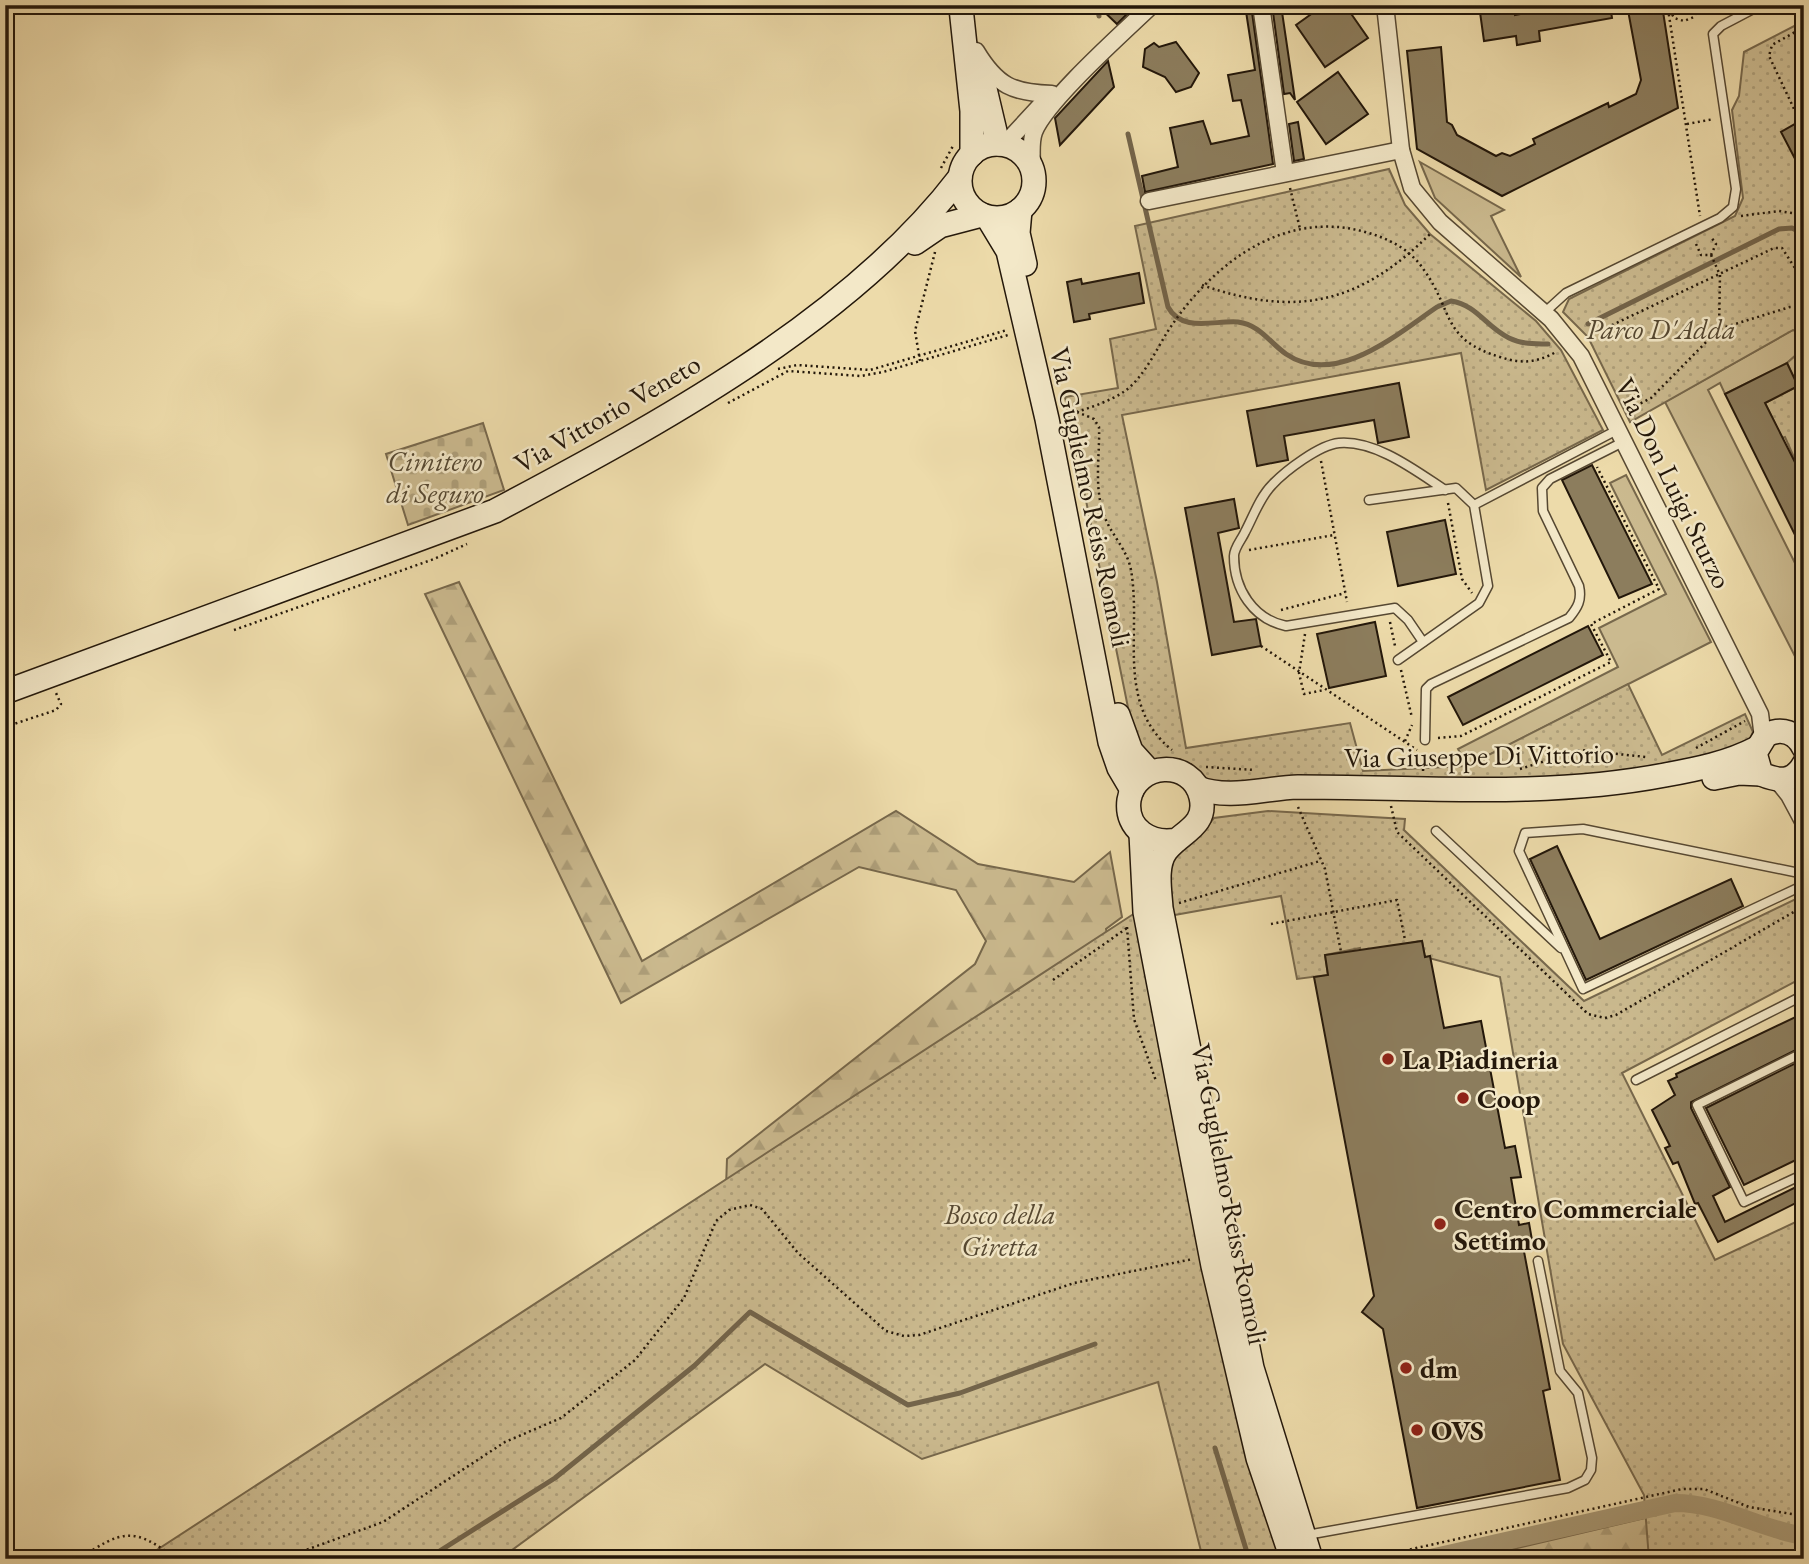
<svg xmlns="http://www.w3.org/2000/svg" width="1809" height="1564" viewBox="0 0 1809 1564" font-family="'EB Garamond',serif">
  <defs>
    <pattern id="forest-firs" width="22" height="20" patternUnits="userSpaceOnUse" patternTransform="scale(1.75)"><rect width="22" height="20" fill="#cbba8f"/><path d="M5 1l3.5 6h-7zM16 11l3.5 6h-7z" fill="#ae9f7a"/></pattern>
    <pattern id="cemetery-stones" width="16" height="16" patternUnits="userSpaceOnUse" patternTransform="scale(1.75)"><rect width="16" height="16" fill="#cbba8f"/><path d="M2 7V4a2 2 0 0 1 4 0v3zM10 15v-3a2 2 0 0 1 4 0v3z" fill="#ae9f7a"/></pattern>
    <pattern id="park-dots" width="8" height="8" patternUnits="userSpaceOnUse" patternTransform="scale(1.75)"><rect width="8" height="8" fill="#cbba8f"/><path d="M2 2h.1M6 6h.1" fill="none" stroke="#ae9f7a" stroke-width="1.8" stroke-linecap="round"/></pattern>
  </defs>
  <rect width="100%" height="100%" fill="#eddbaa"/>
  <filter id="stains"><feTurbulence type="fractalNoise" baseFrequency=".00286" numOctaves="4"/><feColorMatrix values="0 0 0 0 .2 0 0 0 0 .09 0 0 0 0 .02 0 0 0 .5 -.17"/></filter>
  <radialGradient id="worn" r=".72"><stop offset=".6" stop-color="#630" stop-opacity="0"/><stop offset="1" stop-color="#630" stop-opacity=".3"/></radialGradient>
  <g fill="#cbba8f" stroke="#77684c" stroke-width="2">
    <path d="M1420 162 1504 210 1491 216 1521 277 1435 198Z"/>
    <path d="M1793 330 1804 332V348L1787 363 1725 394 1720 383 1708 390 1804 581V674L1665 402Z"/>
    <path d="M1626 475 1711 642 1467 766 1458 749 1618 667 1599 628 1666 594 1610 483Z"/>
  </g>
  <g fill="url(#forest-firs)" stroke="#77684c" stroke-width="2">
    <path d="M459 582 642 961 896 811 978 864 1074 882 1110 852 1122 917 1106 929 1246 1559 1024 1029 762 1357 322 1559 725 1215 727 1159 975 964 986 941 956 890 859 867 621 1003 425 594Z"/>
    <path d="M1679 1510 1804 1559H1471Z"/>
  </g>
  <path fill="url(#cemetery-stones)" stroke="#77684c" stroke-width="2" d="M483 423 504 490 408 525 386 454Z"/>
  <g fill="url(#park-dots)" stroke="#77684c" stroke-width="2">
    <path d="M1804 21V332L1793 330 1630 422 1588 337 1563 312 1569 299 1735 216 1743 198 1732 110 1739 96 1744 52Z"/>
    <path d="M1389 169 1405 205 1430 234 1536 321 1561 350 1603 430 1486 490 1461 353 1122 415 1157 582 1186 748 1350 723 1363 771 1467 766 1628 684 1662 755 1745 714 1753 732 1748 743 1642 773 1500 782 1207 783 1153 762 1135 742 1065 397 1118 388 1110 339 1156 329 1135 226Z"/>
    <path d="M1804 348V480L1785 437 1782 438 1765 403 1798 386 1787 363Z"/>
    <path d="M1268 811 1405 819 1404 830 1584 1001 1804 895V977L1622 1073 1715 1260 1804 1218V1559H1649L1644 1495 1563 1344 1500 977 1425 957 1422 941 1366 951 1363 968 1360 948 1325 955 1328 975 1297 979 1281 896 1169 916 1168 859C1183 843 1201 837 1214 818Z"/>
    <path d="M1135 913 1284 1559H1203L1158 1382 922 1459 765 1364 500 1559H143Z"/>
  </g>
  <g fill="none" stroke-linecap="round" stroke-linejoin="round">
    <g stroke="#73644a" stroke-width="5">
      <path d="M1097 5 1099 16"/>
      <path d="M1128 134 1168 307C1182 333 1215 320 1238 322 1260 325 1269 342 1286 354 1336 388 1397 334 1437 307L1451 301C1477 305 1486 327 1509 338 1521 344 1535 344 1548 344"/>
      <path d="M1588 324 1779 229 1792 228 1804 234"/>
      <path d="M1215 1448 1249 1559"/>
      <path d="M427 1559 555 1478 694 1366 750 1312 908 1405 960 1393 1095 1344"/>
    </g>
    <path stroke="#a89874" stroke-width="18" d="M1426 1559 1675 1503C1721 1503 1759 1529 1804 1536"/>
  </g>
  <g fill="#8c7d5d" stroke="#23170a" stroke-width="2">
    <path d="M1097 5H1136L1117 24Z"/>
    <path d="M1245 5H1251L1273 164 1145 192 1142 176 1178 167 1170 128 1203 121 1211 144 1249 136 1241 100 1233 101 1228 75 1255 70Z"/>
    <path d="M1272 5H1281L1295 100 1290 93 1284 94Z"/>
    <path d="M1324 5H1345L1368 38 1325 67 1296 25Z"/>
    <path d="M1479 5H1514L1515 15 1547 9V5H1610L1612 18 1539 31 1540 41 1517 45 1516 36 1484 41Z"/>
    <path d="M1627 5H1662L1678 108 1502 196 1417 149 1407 51 1441 47 1447 122 1452 125 1457 135 1496 156 1502 153 1510 156 1535 144 1533 139 1608 103 1609 107 1636 94 1641 80Z"/>
    <path d="M1176 42 1199 73 1191 87 1176 92 1165 77 1143 67 1145 49 1154 43 1159 47Z"/>
    <path d="M1108 61 1114 87 1060 145 1055 118Z"/>
    <path d="M1338 72 1368 114 1326 144 1297 102Z"/>
    <path d="M1298 122 1304 159 1294 161 1289 124Z"/>
    <path d="M1795 124 1804 142V176L1781 132Z"/>
    <path d="M1139 273 1144 303 1089 314 1090 319 1074 322 1067 282 1081 279 1082 284Z"/>
    <path d="M1787 363 1798 386 1765 403 1804 480V553L1725 394Z"/>
    <path d="M1399 383 1409 437 1378 443 1374 420 1284 436 1288 460 1257 466 1247 411Z"/>
    <path d="M1592 465 1652 584 1619 598 1562 480Z"/>
    <path d="M1234 499 1239 528 1218 533 1234 622 1256 619 1261 646 1212 655 1185 508Z"/>
    <path d="M1445 520 1456 574 1398 586 1387 532Z"/>
    <path d="M1375 622 1386 676 1329 688 1317 634Z"/>
    <path d="M1588 626 1603 655 1463 725 1448 697Z"/>
    <path d="M1557 846 1600 939 1731 879 1743 906 1586 980 1530 859Z"/>
    <path d="M1422 941 1425 957 1430 956 1444 1028 1481 1021 1505 1148 1515 1146 1521 1177 1511 1178 1519 1225 1529 1223 1532 1240 1522 1241 1550 1389 1543 1391 1560 1480 1417 1508 1383 1329 1362 1312 1374 1296 1314 977 1328 975 1325 955Z"/>
    <path d="M1804 1013V1046L1691 1102V1108L1730 1187 1713 1196 1725 1222 1804 1183V1199L1718 1242 1698 1203 1695 1204 1678 1162 1673 1164 1665 1148 1670 1146 1652 1110 1675 1095 1668 1081 1677 1077 1676 1074Z"/>
    <path d="M1804 1059V1156L1744 1185 1706 1108Z"/>
  </g>
  <g fill="none" stroke-linecap="round" stroke-linejoin="round">
    <g stroke="#564832" stroke-width="11">
      <g id="lane">
        <path d="M1544 313 1566 293 1720 218 1733 207 1736 189 1713 34 1721 26 1761 5"/>
        <path d="M1369 500 1456 488 1474 505 1488 586 1479 603 1398 660"/>
        <path d="M1474 505 1619 429"/>
        <path d="M1423 642 1408 620 1395 608 1286 626C1253 619 1234 589 1234 556 1234 548 1242 539 1245 532 1253 517 1260 497 1272 485 1285 471 1319 445 1339 443 1376 440 1416 471 1445 490"/>
        <path d="M1425 740 1426 689 1431 684 1569 618C1578 607 1582 600 1579 586L1543 511 1542 488 1550 479 1625 441"/>
        <path d="M1436 831 1561 948"/>
        <path d="M1804 874 1583 829 1525 833 1519 851 1583 989 1804 885"/>
        <path d="M1804 1052 1697 1105 1744 1202 1804 1174"/>
        <path d="M1636 1080 1804 995"/>
        <path d="M1307 1535 1568 1488 1585 1480 1591 1470 1592 1458 1578 1393 1560 1371 1538 1261"/>
      </g>
    </g>
    <g stroke="#564832" stroke-width="19">
      <g id="street">
        <path d="M1261 5 1285 173"/>
        <path d="M1385 5 1401 150 1412 188 1440 222 1551 319 1581 356 1760 714 1763 738"/>
        <path d="M976 51C997 86 1013 93 1052 94"/>
        <path d="M1004 145 1042 104"/>
        <path d="M1032 169C1032 157 1030 143 1034 132 1046 101 1125 31 1152 5"/>
        <path d="M1149 201 1401 150"/>
        <path d="M1777 780 1789 795 1804 823"/>
      </g>
    </g>
    <g stroke="#23170a" stroke-width="26">
      <g id="secondary">
        <path d="M961 8 972 111V154"/>
        <path d="M981 72 998 144"/>
        <circle cx="997" cy="181" r="37"/>
        <path d="M1020 210 1018 233 1025 264"/>
        <path d="M988 218 1008 251 1047 419 1110 742 1119 768 1132 790"/>
        <path d="M915 243 940 226 982 215"/>
        <path d="M5 692 495 511C653 427 850 322 960 177"/>
        <path d="M1118 715 1131 751 1150 772"/>
        <path d="M1804 748C1796 732 1782 727 1766 735L1755 753 1761 774C1778 781 1793 784 1804 764"/>
        <path d="M1714 778 1739 773 1761 774"/>
        <path d="M1198 788C1228 800 1265 788 1298 787 1420 787 1545 798 1665 775 1698 769 1728 763 1757 748"/>
        <path d="M1141 834 1145 912 1213 1266 1258 1458 1292 1559"/>
        <path d="M1177 840C1152 845 1125 830 1129 800 1135 762 1192 758 1201 797 1208 827 1180 832 1166 851 1155 866 1160 891 1161 908L1252 1368 1311 1559"/>
      </g>
    </g>
    <g stroke="#23170a" stroke-width="2.5" stroke-dasharray="2 3.5" stroke-linecap="butt">
      <path d="M1667 5 1674 18 1684 21 1694 17 1699 5"/>
      <path d="M1668 9 1700 216"/>
      <path d="M1804 27 1772 45 1769 56 1804 130"/>
      <path d="M1687 124 1714 119"/>
      <path d="M941 168 953 146"/>
      <path d="M1290 188 1300 229"/>
      <path d="M1741 216 1779 211 1804 215"/>
      <path d="M1696 244 1701 255H1711L1716 244 1711 237"/>
      <path d="M1711 255 1720 275 1719 329"/>
      <path d="M1202 285C1296 318 1360 304 1431 233"/>
      <path d="M1587 337 1774 248H1782L1804 282"/>
      <path d="M920 361 915 331 935 252"/>
      <path d="M778 369 797 365 870 370 1007 330"/>
      <path d="M728 403 788 371 861 376 883 372 1008 335"/>
      <path d="M1626 411 1651 398 1719 329 1790 307 1804 306"/>
      <path d="M1077 412 1094 419 1099 427C1100 455 1094 485 1103 512 1109 533 1127 548 1131 570 1142 633 1115 704 1172 750"/>
      <path d="M1066 415C1084 410 1109 402 1125 391 1144 377 1156 350 1168 331 1207 271 1271 217 1347 228 1376 233 1407 244 1424 270 1454 312 1441 339 1500 357 1521 364 1536 363 1556 352"/>
      <path d="M1321 461 1347 602"/>
      <path d="M1448 503 1462 579 1472 593"/>
      <path d="M1249 550 1334 535"/>
      <path d="M1281 610 1345 593"/>
      <path d="M1390 622 1395 646"/>
      <path d="M234 630 434 559 467 544"/>
      <path d="M1305 634 1299 673 1304 694 1324 690"/>
      <path d="M1261 646 1417 750"/>
      <path d="M1401 670 1412 718"/>
      <path d="M5 727 56 710 61 704 56 693"/>
      <path d="M1438 738 1461 736 1611 662 1591 624 1659 589 1597 467"/>
      <path d="M1405 741 1412 725"/>
      <path d="M1696 748 1745 721"/>
      <path d="M1206 767 1255 770"/>
      <path d="M1520 769 1580 750 1646 757"/>
      <path d="M1423 771 1424 753"/>
      <path d="M1391 806 1397 832 1588 1014 1605 1018 1616 1015 1804 906"/>
      <path d="M1298 807 1325 869 1341 952"/>
      <path d="M1179 903 1320 861"/>
      <path d="M1271 924 1397 900 1405 940"/>
      <path d="M1127 927 1134 1019 1156 1081"/>
      <path d="M1053 980 1127 928"/>
      <path d="M79 1559C122 1530 134 1526 176 1559"/>
      <path d="M281 1559 383 1522 505 1442 561 1418 635 1360 684 1298 716 1221 729 1210 750 1205 762 1209 798 1253 886 1331 904 1336 919 1335 1074 1283 1193 1259"/>
      <path d="M1367 1559 1682 1489H1704L1749 1507 1804 1516"/>
    </g>
    <use href="#lane" stroke="#f3e8c8" stroke-width="8"/>
    <use href="#street" stroke="#f3e8c8" stroke-width="16"/>
    <use href="#secondary" stroke="#f3e8c8" stroke-width="23"/>
  </g>
  <g fill="#8f2418" stroke="#f3e8c8" stroke-width="2.5">
    <circle cx="1388" cy="1059" r="7"/>
    <circle cx="1463" cy="1098" r="7"/>
    <circle cx="1440" cy="1224" r="7"/>
    <circle cx="1406" cy="1368" r="7"/>
    <circle cx="1417" cy="1430" r="7"/>
  </g>
  <g text-anchor="middle" stroke-width="5" stroke-linejoin="round" paint-order="stroke">
    <g font-size="28" font-style="italic" fill="#554832" stroke="#f3e8c8">
      <text x="1661" y="339">Parco D'Adda</text>
      <text x="435" y="471">Cimitero<tspan x="435" dy="32">di Seguro</tspan></text>
      <text x="1000" y="1224">Bosco della<tspan x="1000" dy="32">Giretta</tspan></text>
    </g>
    <g font-size="28" fill="#23170a" stroke="#f3e8c8">
      <text transform="translate(607 413) rotate(-30)" y="10">Via Vittorio Veneto</text>
      <text transform="translate(1674 483) rotate(64)" y="10">Via Don Luigi Sturzo</text>
      <text transform="translate(1091 497) rotate(78)" y="10">Via Guglielmo Reiss Romoli</text>
      <text transform="translate(1479 755) rotate(-1)" y="10">Via Giuseppe Di Vittorio</text>
      <text transform="translate(1230 1194) rotate(79)" y="10">Via Guglielmo Reiss Romoli</text>
    </g>
    <g font-size="28" font-weight="bold" fill="#23170a" stroke="#f3e8c8" text-anchor="start">
      <text x="1402" y="1069">La Piadineria</text>
      <text x="1477" y="1108">Coop</text>
      <text x="1454" y="1218">Centro Commerciale<tspan x="1454" dy="32">Settimo</tspan></text>
      <text x="1420" y="1378">dm</text>
      <text x="1431" y="1440">OVS</text>
    </g>
  </g>
  <rect width="1809" height="1564" fill="none" stroke="#eddbaa" stroke-width="28"/>
  <rect x="7" y="7" width="1795" height="1550" fill="none" stroke="#23170a" stroke-width="3.5"/>
  <rect x="14" y="14" width="1781" height="1536" fill="none" stroke="#23170a" stroke-width="2"/>
  <rect width="100%" height="100%" filter="url(#stains)"/>
  <rect width="100%" height="100%" fill="url(#worn)"/>
</svg>
